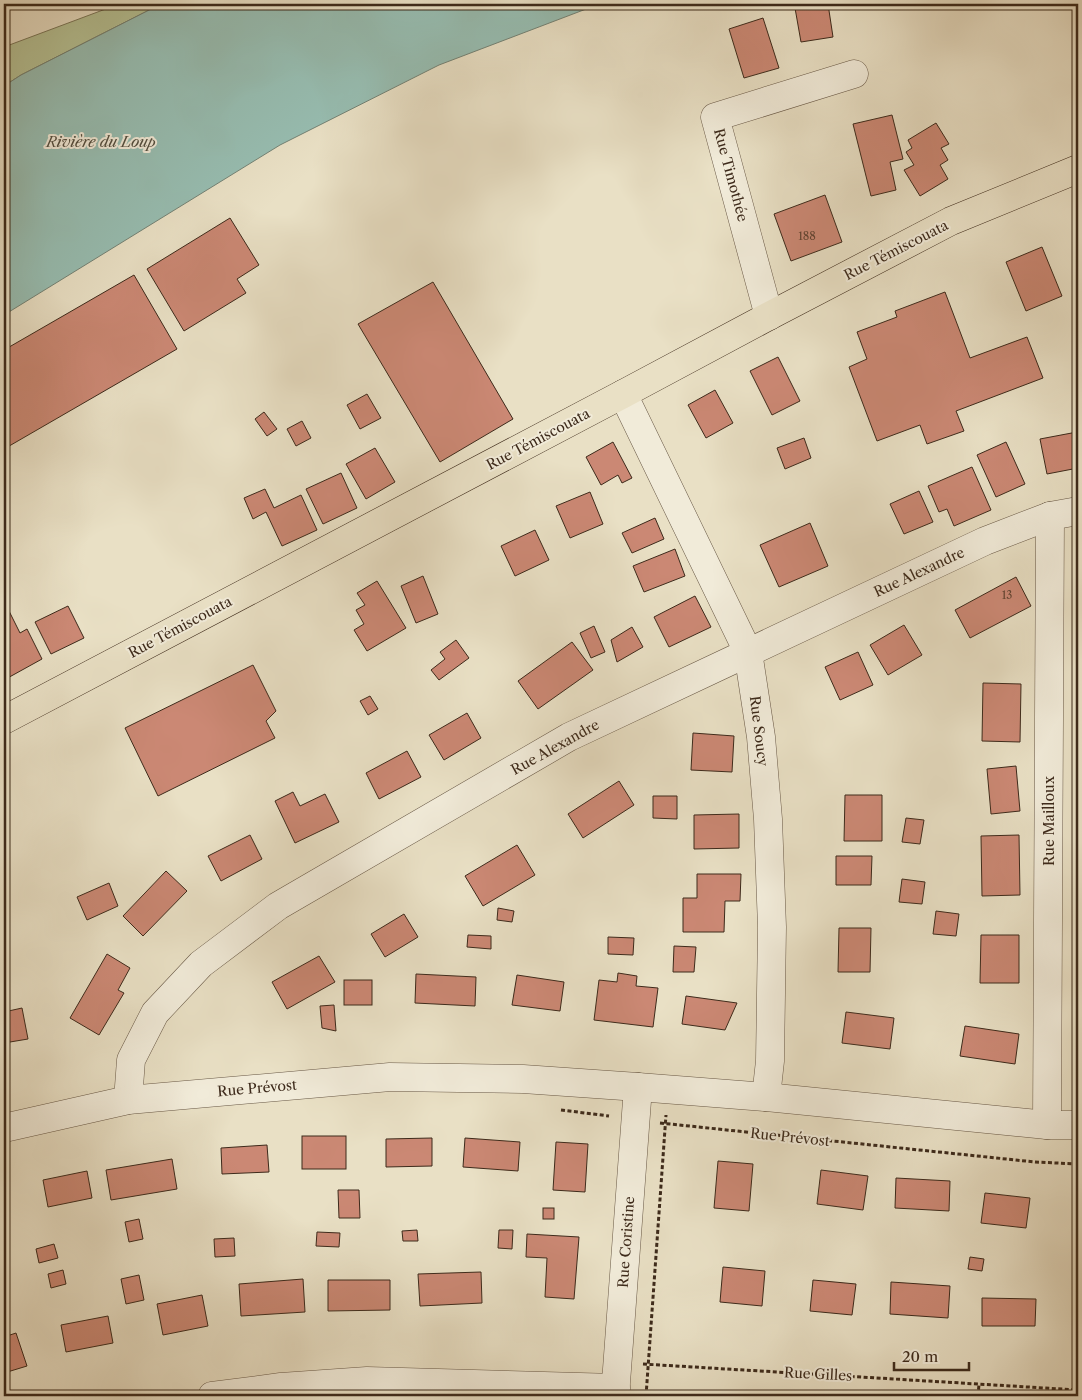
<svg xmlns="http://www.w3.org/2000/svg" width="1082" height="1400" viewBox="0 0 1082 1400" font-family="'Libre Caslon Text',serif">
  <rect width="100%" height="100%" fill="#e9e0c5"/>
  <filter id="stains"><feTurbulence type="fractalNoise" baseFrequency=".004" numOctaves="4"/><feColorMatrix values="0 0 0 0 .2 0 0 0 0 .09 0 0 0 0 .02 0 0 0 .5 -.17"/></filter>
  <radialGradient id="worn" r=".72"><stop offset=".6" stop-color="#630" stop-opacity="0"/><stop offset="1" stop-color="#630" stop-opacity=".3"/></radialGradient>
  <path fill="#b6c295" stroke="#7a7658" d="M119 4H161L21 75 4 86V47Z"/>
  <path fill="#97bdb1" stroke="#738275" d="M161 4H607L594 6 439 65 280 145 4 315V86L21 75Z"/>
  <g fill="#cb8874" stroke="#3d2a1b">
    <path d="M816 4H828L833 37 801 42 795 8Z"/>
    <path d="M763 18 779 68 744 78 729 29Z"/>
    <path d="M892 115 903 159 890 162 896 190 871 196 853 124Z"/>
    <path d="M936 123 949 144 941 148 948 160 940 165 948 179 920 196 904 170 914 165 906 152 912 148 908 140Z"/>
    <path d="M825 195 842 242 791 261 774 214Z"/>
    <path d="M230 218 259 265 237 279 246 293 184 331 147 269Z"/>
    <path d="M1042 247 1062 296 1026 311 1006 262Z"/>
    <path d="M134 275 177 349 4 449V350Z"/>
    <path d="M433 282 513 419 440 462 358 324Z"/>
    <path d="M945 292 970 358 1027 337 1043 378 956 411 964 431 927 444 920 425 877 441 849 367 867 359 857 332 897 317 895 311Z"/>
    <path d="M778 357 800 401 772 415 750 371Z"/>
    <path d="M715 390 733 423 706 438 688 405Z"/>
    <path d="M367 394 381 418 360 429 347 405Z"/>
    <path d="M264 412 277 429 267 436 255 419Z"/>
    <path d="M302 421 311 438 296 446 287 429Z"/>
    <path d="M1077 432 1078 441V468L1047 474 1040 439Z"/>
    <path d="M804 438 811 458 785 469 777 448Z"/>
    <path d="M613 442 632 478 622 483 618 475 601 485 586 457Z"/>
    <path d="M1006 442 1025 484 996 497 977 455Z"/>
    <path d="M375 448 395 482 366 499 346 464Z"/>
    <path d="M972 467 991 510 954 526 947 509 939 512 928 486Z"/>
    <path d="M341 473 357 508 323 524 306 489Z"/>
    <path d="M265 489 274 508 301 495 317 530 282 546 266 512 253 519 244 498Z"/>
    <path d="M919 491 933 522 904 534 890 504Z"/>
    <path d="M590 492 603 524 570 538 556 506Z"/>
    <path d="M655 518 664 539 632 553 622 533Z"/>
    <path d="M810 523 828 566 779 587 760 545Z"/>
    <path d="M535 530 549 560 515 576 501 546Z"/>
    <path d="M675 549 685 576 644 592 633 566Z"/>
    <path d="M423 576 438 614 416 623 401 586Z"/>
    <path d="M1016 577 1031 606 970 638 955 610Z"/>
    <path d="M377 581 406 628 367 651 354 630 364 624 356 610 365 605 357 593Z"/>
    <path d="M695 596 711 627 669 647 654 617Z"/>
    <path d="M68 606 84 638 51 654 35 622Z"/>
    <path d="M9 611 20 633 27 629 42 659 4 680V613Z"/>
    <path d="M904 625 922 655 888 675 870 645Z"/>
    <path d="M594 626 605 652 591 658 580 633Z"/>
    <path d="M632 627 643 647 617 662 611 640Z"/>
    <path d="M456 640 469 658 439 680 431 670 445 659 440 652Z"/>
    <path d="M572 642 593 670 538 709 518 681Z"/>
    <path d="M858 652 873 685 840 700 825 667Z"/>
    <path d="M253 665 276 711 266 721 275 738 158 796 125 728Z"/>
    <path d="M983 683 1021 684 1020 742 982 741Z"/>
    <path d="M370 696 378 709 368 715 360 701Z"/>
    <path d="M467 713 481 738 444 760 429 735Z"/>
    <path d="M693 733 734 736 732 772 691 770Z"/>
    <path d="M407 751 421 777 379 799 366 773Z"/>
    <path d="M1016 766 1020 811 991 814 987 769Z"/>
    <path d="M619 781 634 805 583 838 568 814Z"/>
    <path d="M293 792 300 806 325 794 339 822 295 843 275 801Z"/>
    <path d="M845 795H882V841H844Z"/>
    <path d="M653 796H677V819L653 818Z"/>
    <path d="M739 814V848L694 849V815Z"/>
    <path d="M906 818 924 820 920 844 902 842Z"/>
    <path d="M250 835 262 859 221 881 208 856Z"/>
    <path d="M1019 835 1020 895 982 896 981 836Z"/>
    <path d="M517 845 535 875 483 906 465 876Z"/>
    <path d="M836 856H872L871 885H836Z"/>
    <path d="M166 871 187 891 143 936 123 916Z"/>
    <path d="M697 874H741L740 901H725L724 932H683V898H697Z"/>
    <path d="M902 879 925 882 922 904 899 902Z"/>
    <path d="M109 883 118 906 87 920 77 897Z"/>
    <path d="M498 908 514 911 512 922 497 920Z"/>
    <path d="M936 911 959 914 956 936 933 934Z"/>
    <path d="M404 914 418 937 385 957 371 934Z"/>
    <path d="M839 928H871L870 972H838Z"/>
    <path d="M468 935 491 936V949L467 947Z"/>
    <path d="M981 935H1019V983H980Z"/>
    <path d="M608 937 634 938 633 955 608 954Z"/>
    <path d="M674 946 696 947 694 972H673Z"/>
    <path d="M107 954 130 968 118 990 124 993 99 1035 70 1018Z"/>
    <path d="M319 956 335 982 287 1009 272 982Z"/>
    <path d="M618 973 637 976 636 986 658 988 653 1027 594 1020 599 980 617 982Z"/>
    <path d="M416 974 476 977 475 1006 415 1003Z"/>
    <path d="M517 975 564 982 560 1011 512 1005Z"/>
    <rect x="344" y="980" width="28" height="25"/>
    <path d="M686 996 737 1003 725 1030 682 1024Z"/>
    <path d="M334 1005 336 1031 322 1028 320 1006Z"/>
    <path d="M22 1008 28 1039 4 1043V1012Z"/>
    <path d="M846 1012 894 1018 890 1049 842 1043Z"/>
    <path d="M965 1026 1019 1034 1015 1064 960 1056Z"/>
    <rect x="302" y="1136" width="44" height="33"/>
    <path d="M432 1138V1166L386 1167V1139Z"/>
    <path d="M465 1138 520 1142 518 1171 463 1167Z"/>
    <path d="M556 1142 588 1144 585 1192 553 1190Z"/>
    <path d="M267 1145 269 1172 222 1174 221 1148Z"/>
    <path d="M172 1159 177 1189 111 1200 106 1170Z"/>
    <path d="M718 1161 753 1164 749 1211 714 1208Z"/>
    <path d="M821 1170 868 1176 863 1210 817 1204Z"/>
    <path d="M87 1171 92 1198 48 1207 43 1180Z"/>
    <path d="M896 1178 950 1181 949 1211 895 1208Z"/>
    <path d="M338 1190H359L360 1218H339Z"/>
    <path d="M985 1193 1030 1198 1026 1228 981 1223Z"/>
    <path d="M4 1206 8 1222 4 1224Z"/>
    <rect x="543" y="1208" width="11" height="11"/>
    <path d="M139 1219 143 1239 129 1242 125 1222Z"/>
    <path d="M417 1230 418 1241H403L402 1231Z"/>
    <path d="M499 1230H513L512 1249 498 1248Z"/>
    <path d="M317 1232 340 1233 339 1247 316 1246Z"/>
    <path d="M527 1234 579 1237 574 1299 545 1297 547 1258 526 1257Z"/>
    <path d="M234 1238 235 1256 215 1257 214 1239Z"/>
    <path d="M54 1244 58 1258 39 1263 36 1249Z"/>
    <path d="M970 1257 984 1259 982 1271 968 1269Z"/>
    <path d="M723 1267 765 1271 762 1306 720 1302Z"/>
    <path d="M63 1270 66 1284 51 1288 48 1274Z"/>
    <path d="M481 1272 482 1303 420 1306 418 1274Z"/>
    <path d="M139 1275 144 1300 126 1304 121 1279Z"/>
    <path d="M303 1279 305 1312 241 1316 239 1284Z"/>
    <path d="M328 1280H390V1310L328 1311Z"/>
    <path d="M813 1280 856 1284 852 1315 810 1311Z"/>
    <path d="M891 1282 950 1286 948 1318 890 1314Z"/>
    <path d="M202 1295 208 1326 163 1335 157 1304Z"/>
    <path d="M982 1298 1036 1299 1035 1326H982Z"/>
    <path d="M108 1316 113 1343 66 1352 61 1325Z"/>
    <path d="M16 1333 27 1366 4 1373V1337Z"/>
  </g>
  <g fill="none" stroke-linecap="round" stroke-linejoin="round">
    <g stroke="#685846" stroke-width="29">
      <g id="minor">
        <path d="M769 316 715 117 854 74"/>
        <path d="M623 394 748 652 761 737 768 819 772 927 770 1061 766 1097"/>
        <path d="M128 1100 131 1060 155 1013 201 964 278 906 569 737 985 541 1050 516 1078 511"/>
        <path d="M1047 1125 1050 516"/>
        <path d="M4 1128 128 1100 390 1077 523 1079 638 1087 766 1097 1047 1125H1078"/>
        <path d="M212 1396 281 1387 367 1381 616 1388"/>
        <path d="M615 1396 638 1087"/>
      </g>
    </g>
    <g stroke="#3d2a1b" stroke-width="29">
      <path id="major" d="M4 720 623 394 769 316 951 221 1078 169"/>
    </g>
    <g stroke="#3d2a1b" stroke-width="3" stroke-dasharray="4 2.5" stroke-linecap="butt">
      <path d="M561 1110 609 1116"/>
      <path d="M660 1123 1035 1162 1078 1164"/>
      <path d="M643 1364 1078 1390"/>
      <path d="M646 1396 666 1115"/>
      <path d="M978 1396 979 1384"/>
    </g>
    <use href="#minor" stroke="#f1ebd9" stroke-width="28"/>
    <use href="#major" stroke="#e9e0c5" stroke-width="28"/>
  </g>
  <g text-anchor="middle" stroke-width="4" stroke-linejoin="round" paint-order="stroke">
    <g font-size="11" fill="#604231">
      <text x="807" y="240">188</text>
      <text x="1007" y="599">13</text>
    </g>
    <g font-size="14" fill="#3d2a1b" stroke="#f1ebd9">
      <text transform="translate(731 175) rotate(75)" y="5">Rue Timothée</text>
      <text transform="translate(896 250) rotate(-27)" y="5">Rue Témiscouata</text>
      <text transform="translate(538 439) rotate(-28)" y="5">Rue Témiscouata</text>
      <text transform="translate(919 572) rotate(-25)" y="5">Rue Alexandre</text>
      <text transform="translate(180 627) rotate(-28)" y="5">Rue Témiscouata</text>
      <text transform="translate(759 731) rotate(83)" y="5">Rue Soucy</text>
      <text transform="translate(555 747) rotate(-29)" y="5">Rue Alexandre</text>
      <text transform="translate(1049 821) rotate(-90)" y="5">Rue Mailloux</text>
      <text transform="translate(257 1088) rotate(-5)" y="5">Rue Prévost</text>
      <text transform="translate(790 1137) rotate(6)" y="5">Rue Prévost</text>
      <text transform="translate(626 1242) rotate(-86)" y="5">Rue Coristine</text>
      <text transform="translate(818 1374) rotate(3)" y="5">Rue Gilles</text>
    </g>
    <g font-size="15" font-style="italic" fill="#544f40" stroke="#f1ebd9">
      <text x="101" y="147">Rivière du Loup</text>
    </g>
  </g>
  <rect width="1082" height="1400" fill="none" stroke="#e9e0c5" stroke-width="20"/>
  <rect x="5" y="5" width="1072" height="1390" fill="none" stroke="#3d2a1b" stroke-width="2.5"/>
  <rect x="10" y="10" width="1062" height="1380" fill="none" stroke="#3d2a1b"/>
  <path d="M894 1362v8h75v-8" fill="none" stroke="#3d2a1b" stroke-width="2.5"/>
  <text x="902" y="1362" font-size="15" fill="#3d2a1b" stroke="#f1ebd9" stroke-width="4" paint-order="stroke">20 m</text>
  <rect width="100%" height="100%" filter="url(#stains)"/>
  <rect width="100%" height="100%" fill="url(#worn)"/>
</svg>
